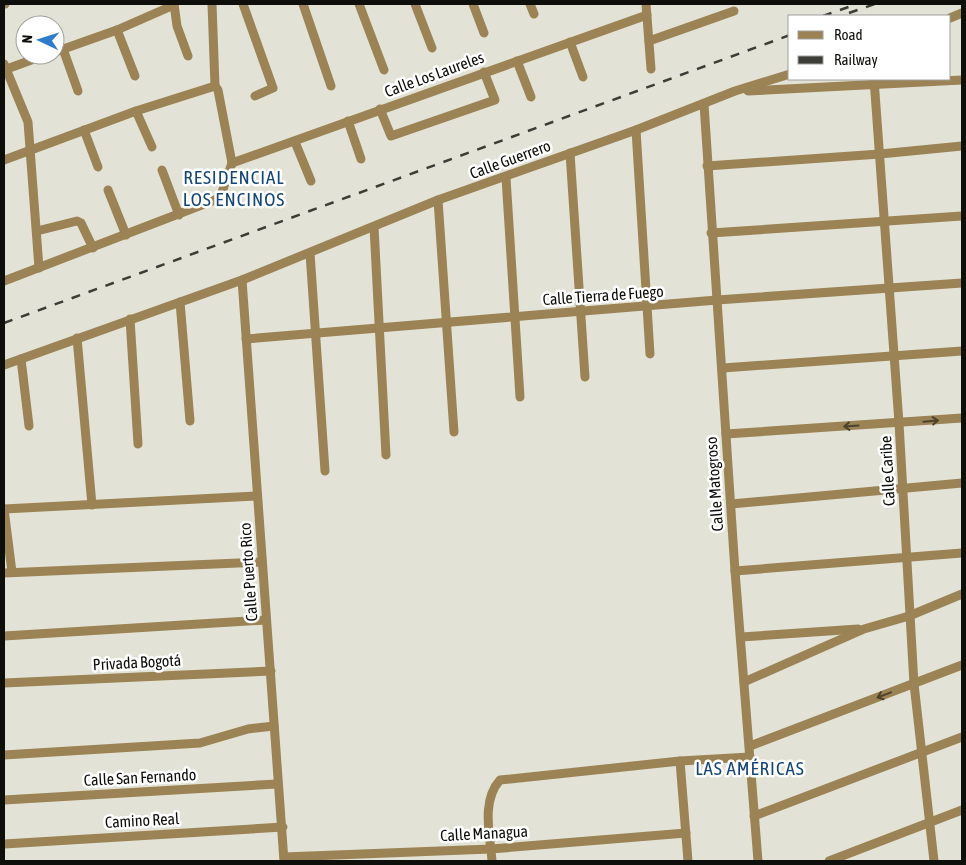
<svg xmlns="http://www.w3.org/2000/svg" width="966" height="865" viewBox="0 0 966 865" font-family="'Asap Condensed',sans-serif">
  <rect width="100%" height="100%" fill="#e2e3d6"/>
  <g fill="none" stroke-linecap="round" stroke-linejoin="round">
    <g stroke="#9b8355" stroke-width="9">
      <path d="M4 4H5"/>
      <path d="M174 4 177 26 188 56"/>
      <path d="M212 4 215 86"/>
      <path d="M243 4 273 88 255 96"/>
      <path d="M303 4 331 86"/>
      <path d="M359 4 384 70"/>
      <path d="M415 4 432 48"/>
      <path d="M473 4 484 33"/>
      <path d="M530 4 534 14"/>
      <path d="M646 4 651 69"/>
      <path d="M950 18 962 13"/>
      <path d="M117 30 135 76"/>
      <path d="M649 41 734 11"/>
      <path d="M570 42 583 77"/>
      <path d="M63 49 78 91"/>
      <path d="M55 52 117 30 174 5"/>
      <path d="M517 61 531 97"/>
      <path d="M4 64 28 122 39 268"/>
      <path d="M4 70 45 55"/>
      <path d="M874 79 899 423 914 684 934 861"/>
      <path d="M748 91 962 80"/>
      <path d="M704 104 735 571 758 861"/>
      <path d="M380 109 391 136 495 100 484 72"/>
      <path d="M136 111 152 147"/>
      <path d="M348 121 361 159"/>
      <path d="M84 130 98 167"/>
      <path d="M636 130 650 354"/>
      <path d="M295 142 311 181"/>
      <path d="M570 153 585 377"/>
      <path d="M4 160 136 111 215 86 218 90 232 163 220 198 4 281"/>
      <path d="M232 163 647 15"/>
      <path d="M707 166 880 154 962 146"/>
      <path d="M162 170 179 215"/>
      <path d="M506 178 520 397"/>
      <path d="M108 190 126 235"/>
      <path d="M438 200 454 432"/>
      <path d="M374 227 386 455"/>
      <path d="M37 231 77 221 81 223 93 248"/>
      <path d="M711 233 962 216"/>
      <path d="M310 253 325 471"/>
      <path d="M242 280 284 861"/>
      <path d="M180 302 190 421"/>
      <path d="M130 319 138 444"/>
      <path d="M77 338 92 505"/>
      <path d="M246 339 717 300 962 283"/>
      <path d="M21 359 29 426"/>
      <path d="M4 365 242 280 438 200 636 130 735 91 790 74"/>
      <path d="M723 368 962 351"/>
      <path d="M726 434 962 418"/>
      <path d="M731 504 962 483"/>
      <path d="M4 509 257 496"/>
      <path d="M4 509 12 572"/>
      <path d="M735 571 962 553"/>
      <path d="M4 573 262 562"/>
      <path d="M4 636 266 620"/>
      <path d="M741 637 858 629"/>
      <path d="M744 682 864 629 909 616 962 594"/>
      <path d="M4 683 271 671"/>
      <path d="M750 746 962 665"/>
      <path d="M4 755 200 743 248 729 274 726"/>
      <path d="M680 761 688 861"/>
      <path d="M4 800 277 784"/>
      <path d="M754 816 962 737"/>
      <path d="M4 844 283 827"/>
      <path d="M284 857 491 849 686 833"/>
      <path d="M492 861C490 835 481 801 500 780L680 761 750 757"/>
      <path d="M829 861 962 810"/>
    </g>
    <g stroke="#3d3d37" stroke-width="2.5" stroke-dasharray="9 9" stroke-linecap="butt">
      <path d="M849 13 875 4"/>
      <path d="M823 16 857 4"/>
      <path d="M4 323 790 35"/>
    </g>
  </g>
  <defs><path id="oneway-shaft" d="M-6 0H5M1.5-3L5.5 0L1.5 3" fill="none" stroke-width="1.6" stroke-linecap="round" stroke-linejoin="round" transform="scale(1.25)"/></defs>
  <g stroke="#4d432c">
    <use href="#oneway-shaft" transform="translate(931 421) rotate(-5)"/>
    <use href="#oneway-shaft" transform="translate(851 426) rotate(176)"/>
    <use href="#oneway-shaft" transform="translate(884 695) rotate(159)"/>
  </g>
  <g text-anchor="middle" stroke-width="5" stroke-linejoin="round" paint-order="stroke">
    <g font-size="16" fill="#0e0e0a" stroke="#fff">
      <text transform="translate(434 74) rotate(-20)" y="6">Calle Los Laureles</text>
      <text transform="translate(510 159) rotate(-20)" y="6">Calle Guerrero</text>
      <text transform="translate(603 295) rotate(-4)" y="6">Calle Tierra de Fuego</text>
      <text transform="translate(887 471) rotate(-93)" y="6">Calle Caribe</text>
      <text transform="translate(714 484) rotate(-94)" y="6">Calle Matogroso</text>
      <text transform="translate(248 572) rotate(-94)" y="6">Calle Puerto Rico</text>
      <text transform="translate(137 662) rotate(-3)" y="6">Privada Bogotá</text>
      <text transform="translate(140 777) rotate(-3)" y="6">Calle San Fernando</text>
      <text transform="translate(142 820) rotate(-3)" y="6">Camino Real</text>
      <text transform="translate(484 833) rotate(-3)" y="6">Calle Managua</text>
    </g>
    <g font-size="19" letter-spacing="1" fill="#144678" stroke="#fff">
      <text x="234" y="184">RESIDENCIAL<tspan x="234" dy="22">LOS ENCINOS</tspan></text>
      <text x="750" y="775">LAS AMÉRICAS</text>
    </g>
  </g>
  <rect width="966" height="865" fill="none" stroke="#0e0e0a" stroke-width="10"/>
  <rect x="788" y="15" width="162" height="65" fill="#ffffff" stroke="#9f9f9d"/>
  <rect x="798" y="31" width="25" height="8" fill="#9b8355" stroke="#9f9f9d"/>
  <text x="834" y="40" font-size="15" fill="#0e0e0a">Road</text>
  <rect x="798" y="56" width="25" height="8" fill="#3d3d37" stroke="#9f9f9d"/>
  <text x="834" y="65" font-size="15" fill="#0e0e0a">Railway</text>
  <g transform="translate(40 40) rotate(274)"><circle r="24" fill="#ffffff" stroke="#9f9f9d"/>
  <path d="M0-4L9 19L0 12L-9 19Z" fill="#2f7ccc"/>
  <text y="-8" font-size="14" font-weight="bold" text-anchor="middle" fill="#0e0e0a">N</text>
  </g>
</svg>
